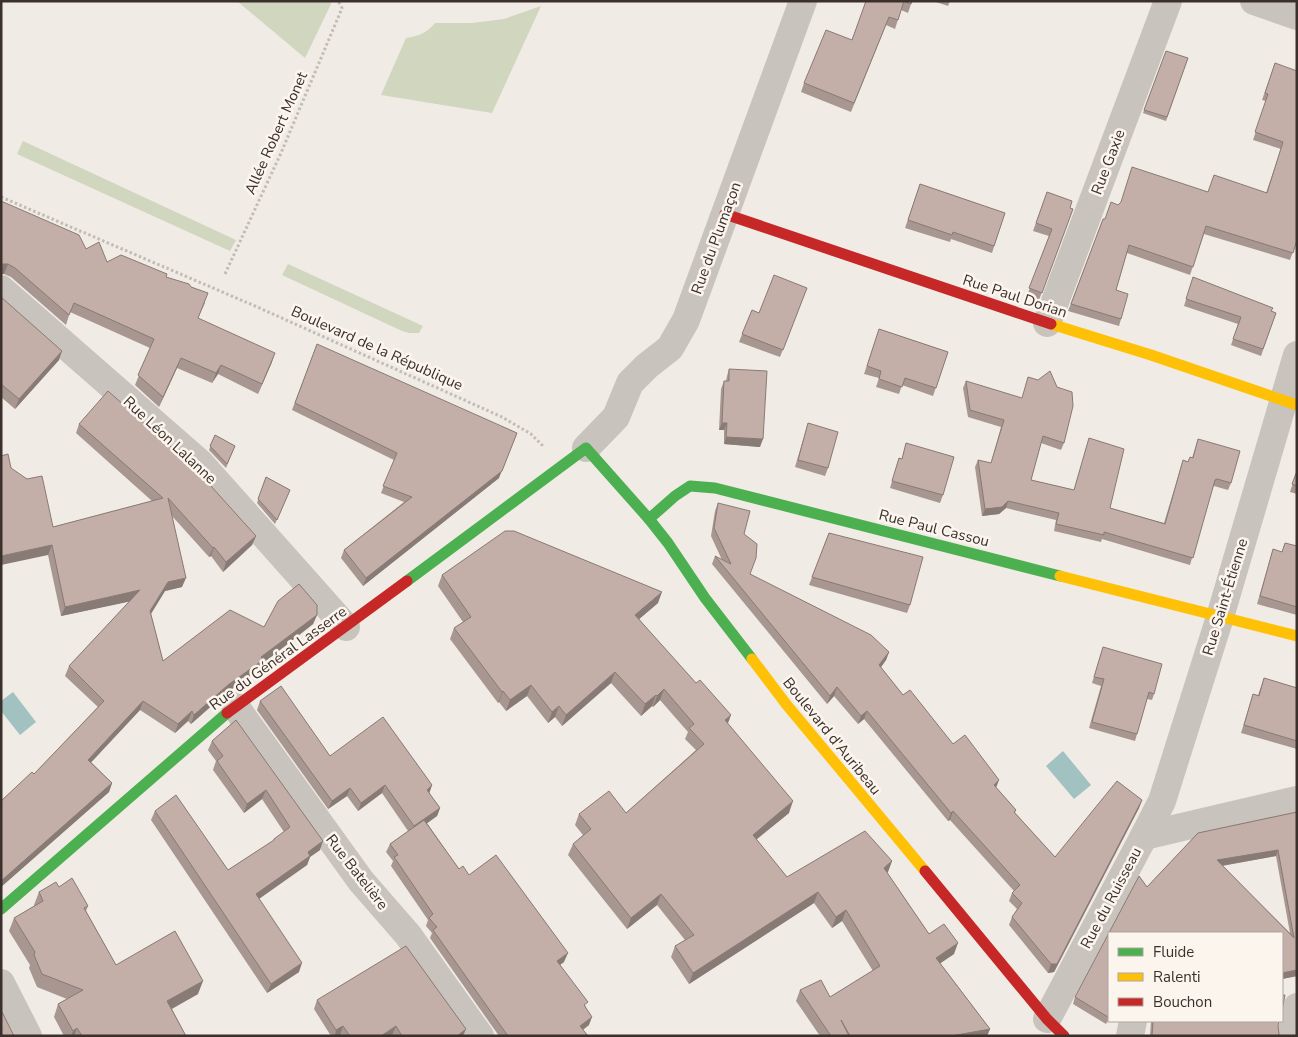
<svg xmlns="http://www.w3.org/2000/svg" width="1298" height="1037" viewBox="0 0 1298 1037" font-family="'Nunito Sans',sans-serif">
  <rect width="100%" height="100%" fill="#f0ebe5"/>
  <g fill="#d1d6bf">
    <path d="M237 1H330L331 4 305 58Z"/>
    <path d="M541 6 492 113 381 95 406 38C419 36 427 33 435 23H472L504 19Z"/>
    <path d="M23 141 236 240 230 251 17 154Z"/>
    <path d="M288 264 423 326 419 333H409L402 331 282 275Z"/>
  </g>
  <g fill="#a1c2c1">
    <path d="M13 692 36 722 20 735 1 711V701Z"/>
    <path d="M1063 751 1091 785 1074 799 1046 766Z"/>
  </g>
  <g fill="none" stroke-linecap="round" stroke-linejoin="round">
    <g stroke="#c2bbb6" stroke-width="3" stroke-dasharray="2.5 2.5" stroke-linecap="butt">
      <path d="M1 197 255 306 502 417 531 434 543 446"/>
      <path d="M225 274 281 153 340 13 342 8 338 1"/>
    </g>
    <g stroke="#c9c3be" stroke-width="28">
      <path d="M1254 1 1297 16"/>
      <path d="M1 289 200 463 346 627"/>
      <path d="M1047 323 1168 1"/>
      <path d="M586 448 616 417 630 383 647 366 670 348 686 320 803 1"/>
      <path d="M235 706 361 881 408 935 480 1036"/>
      <path d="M1144 836 1162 801 1220 617 1297 355"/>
      <path d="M1 983 28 1036"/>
      <path d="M1047 1019 1144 836 1297 800"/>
      <path d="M1130 1036 1133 1021"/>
      <path d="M1291 1036 1297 1007"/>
    </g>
    <g stroke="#4caf50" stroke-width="11">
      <path d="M649 519 675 496 690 486 715 488 1060 576"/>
      <path d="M407 581 586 448 649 519 668 543 705 598 752 659"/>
      <path d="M1 909 227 713"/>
    </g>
    <g stroke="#ffc107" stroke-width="11">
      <path d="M1051 324 1151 355 1297 405"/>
      <path d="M1060 576 1297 636"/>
      <path d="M752 659 786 704 925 871"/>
    </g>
    <g stroke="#c62828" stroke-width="11">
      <path d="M725 214 1051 324"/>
      <path d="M227 713 407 581"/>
      <path d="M925 871 1047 1019 1064 1036"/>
    </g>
  </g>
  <g fill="#a89690" fill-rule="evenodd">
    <path d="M866 1H912L908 13 901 10 895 29 886 25 851 112 801 92 804 83 852 40Z"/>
    <path d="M933 1H950L948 6Z"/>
    <path d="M1166 51 1188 58 1166 121 1143 113Z"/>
    <path d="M1275 63 1297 240 1290 260 1204 234 1190 275 1127 253 1116 290 1121 319 1119 326 1068 311 1103 219H1105L1118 205 1208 192 1266 193 1281 149 1253 140 1266 101 1262 100Z"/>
    <path d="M920 184 1005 213 992 253 951 239 950 242 905 228Z"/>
    <path d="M1047 192 1070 208 1073 209 1039 300 1027 296 1049 236 1033 231Z"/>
    <path d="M1 201 107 262 166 277 191 287 205 303 198 318 272 362 258 394 218 374 212 383 177 368 159 407 135 385 150 348 70 312 66 325 11 277 4 274Z"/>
    <path d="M1193 277 1276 313 1261 356 1231 345 1238 324 1184 306Z"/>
    <path d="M807 288 780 357 739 342 752 310 759 313Z"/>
    <path d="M1 297 59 360 15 409 1 397Z"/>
    <path d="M879 329 948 352 933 396 902 385 899 394 876 387 879 378 864 374Z"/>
    <path d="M317 344 499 478 363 586 341 558 344 550 404 502 381 493 394 460 292 410Z"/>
    <path d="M729 369 760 447 724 444V430H719L721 389 724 381H726L727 376Z"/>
    <path d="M966 381 1064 443 1061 450 1041 443 1031 480 1074 490 1089 438 1110 508 1164 523 1183 460 1188 462 1192 458 1198 439 1231 483 1228 490 1214 486 1213 487 1190 565 1102 539 1101 542 1054 531 1056 520 1006 508 999 514 982 516 975 467 978 460 991 463 1001 427 968 417 963 388Z"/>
    <path d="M808 423 828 468 825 476 795 467Z"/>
    <path d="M79 424 256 536 252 545 223 572 211 556 209 557 172 516 182 587 165 591 151 614 163 661 264 627 317 615 313 624 262 664 260 669 225 694 191 724 188 721 175 733 140 710 91 762 112 783 109 792 1 887V801L34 774 98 707 65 676 69 666 130 601 61 616 48 555 11 468 53 527 152 501 76 433Z"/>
    <path d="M215 435 235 446 226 468 209 450Z"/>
    <path d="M906 443 943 495 940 503 890 488 899 458 902 459Z"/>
    <path d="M1297 470V494L1290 492Z"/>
    <path d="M266 477 290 490 275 524 257 503Z"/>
    <path d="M718 503 744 534 750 574 889 652 886 660 881 667 903 695 996 788 1016 810 1015 813 1055 857 1142 800 1139 808 1054 972 1048 973 1009 925 1012 917 1017 909 1009 901 1012 893 1014 891 950 820 948 821 864 719 858 724 834 696 827 704 712 564 715 556 722 560 711 536 715 511Z"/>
    <path d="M829 533 910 605 907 613 809 585Z"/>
    <path d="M1285 543 1297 546V615L1257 604 1273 549 1282 552Z"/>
    <path d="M442 575 658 603 639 619 727 723 789 813 756 840 787 877 892 861 887 873 929 934 954 954 940 963 990 1029 987 1036H820L796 1001 800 990 830 997 873 971 842 921 832 928 814 903 689 984 671 957 675 946 685 940 657 905 627 929 568 855 573 844 583 835 575 825 579 814 626 813 696 750 685 739 688 732 660 700 653 707 652 706 641 716 611 683 562 726 555 717 548 723 527 696 506 711 499 702 498 703 450 639 454 628 463 622 438 586Z"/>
    <path d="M1103 647 1154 694 1152 700 1147 699 1135 741 1089 728 1101 686 1092 683Z"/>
    <path d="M1264 678 1297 688V749L1241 733 1253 694 1258 695Z"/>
    <path d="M260 701 330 756 432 785 429 793 440 808 437 816 427 823 459 869 469 875 564 962 560 965 586 1007 589 1025 583 1030 588 1036H499L430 938 432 933 426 926 428 920 391 866 393 861 386 852 390 844 408 831 382 793 358 811 347 796 328 809 257 710Z"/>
    <path d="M236 720 320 850 310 857 307 865 259 899 299 972 267 993 151 820 155 811 228 870 273 841 274 839 284 832 262 799 244 813 213 770 216 761 208 750 212 741Z"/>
    <path d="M1297 812V976L1282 979V933H1109V1019L1106 1024 1073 1004 1075 997 1139 876 1147 887 1198 833ZM1276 856 1290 933 1222 866Z"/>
    <path d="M59 887 88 906 86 911 116 965 198 994 172 1009 186 1036H64L54 1017 58 1004 67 999 37 987 29 968 30 965 9 931 14 918 34 906V905L39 892Z"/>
    <path d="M317 1000 463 1036H341L340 1035 339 1036H331L314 1009Z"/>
    <path d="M1151 1021H1279L1278 1026 1279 1034 1280 1036H1150Z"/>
  </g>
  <g fill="#887a75">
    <path d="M1 264H8L4 274H1Z"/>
    <path d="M62 351 59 360 15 409 19 399Z"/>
    <path d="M275 353 272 362 258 394 262 384Z"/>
    <path d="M181 358 177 368 159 407 163 397Z"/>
    <path d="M221 365 218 374 212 383 216 373Z"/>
    <path d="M722 423H727L724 430H719Z"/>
    <path d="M517 433 499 478 363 586 366 578Z"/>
    <path d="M726 437 763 439 760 447 724 444Z"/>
    <path d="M1008 501 1006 508 999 514 982 516 985 509Z"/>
    <path d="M256 536 252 545 223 572 226 562Z"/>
    <path d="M52 545 48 555 1 565V556Z"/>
    <path d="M214 547 211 556 209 557 213 548Z"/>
    <path d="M186 578 182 587 165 591 147 620 150 611 168 582Z"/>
    <path d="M140 590 137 600 61 616 65 607Z"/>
    <path d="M662 592 658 603 631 626 635 615Z"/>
    <path d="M317 615 313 624 262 664 260 669 225 694 191 724 194 715 228 685 261 657Z"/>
    <path d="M889 652 886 660 876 674 879 665Z"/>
    <path d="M615 672 611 683 562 726 566 715Z"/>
    <path d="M531 685 527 696 506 711 510 700Z"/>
    <path d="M837 687 834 696 827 704 830 696Z"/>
    <path d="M664 689 660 700 653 707 657 696Z"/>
    <path d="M503 691 499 702 498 703 502 692Z"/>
    <path d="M656 695 652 706 641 716 645 704Z"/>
    <path d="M143 701 140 710 85 769 88 760Z"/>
    <path d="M559 706 555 717 548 723 552 712Z"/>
    <path d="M192 711 188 721 175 733 178 724Z"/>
    <path d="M867 711 864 719 858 724 861 716Z"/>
    <path d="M731 715 727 726 725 720Z"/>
    <path d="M999 780 996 788 994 785Z"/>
    <path d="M112 783 109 792 1 887V881Z"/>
    <path d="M385 785 382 793 358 811 361 803Z"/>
    <path d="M432 785 429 794 427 790Z"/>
    <path d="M350 788 347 796 328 809 332 801Z"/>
    <path d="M266 790 262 799 244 813 247 804Z"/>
    <path d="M1142 800 1139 808 1054 972 1048 973 1051 964Z"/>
    <path d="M793 801 789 813 748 846 753 835Z"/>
    <path d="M440 808 437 816 411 835 414 826Z"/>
    <path d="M953 811 950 820 948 821 951 813Z"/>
    <path d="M323 841 320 850 310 857 307 865 253 903 256 894 308 852Z"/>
    <path d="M1278 850 1276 856 1214 867 1217 860Z"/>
    <path d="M892 861 888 872 880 880 884 868Z"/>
    <path d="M818 892 814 903 689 984 693 973Z"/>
    <path d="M661 894 657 905 627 929 631 918Z"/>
    <path d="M846 910 842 921 832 928 836 917Z"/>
    <path d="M958 943 954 954 932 969 936 958Z"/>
    <path d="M568 953 564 962 554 969 557 961Z"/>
    <path d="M302 963 299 972 267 993 271 984Z"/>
    <path d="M1297 970V976L1282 979V973Z"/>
    <path d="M203 981 198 994 162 1014 167 1001Z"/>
    <path d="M592 1017 589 1025 576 1034 580 1026Z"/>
    <path d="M343 1026 340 1035 339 1036H335L336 1030Z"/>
    <path d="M396 1026 392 1035 381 1036Z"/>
    <path d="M77 1028 74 1036H71L73 1031Z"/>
    <path d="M466 1029 463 1036H457Z"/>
    <path d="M990 1029 987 1036H951Z"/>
  </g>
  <g fill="#c3afa7" stroke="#887a75" fill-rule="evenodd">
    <path d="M866 1H912L911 4 904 1 898 20 889 17 854 103 804 83 826 30 852 40Z"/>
    <path d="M1166 51 1188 58 1167 117 1144 110Z"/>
    <path d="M1275 63 1297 71V240L1293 253 1206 226 1193 267 1129 245 1116 290 1128 294 1121 319 1071 304 1103 219H1105L1111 202 1118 205 1121 202 1132 167 1208 192 1214 175 1267 193 1283 142 1255 132 1268 94 1265 93Z"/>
    <path d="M920 184 1005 213 994 246 953 232 952 235 908 220Z"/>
    <path d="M1047 192 1072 201 1070 208 1073 209 1042 293 1029 288 1052 229 1036 223Z"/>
    <path d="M1 201 79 235 86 249 99 242 107 262 121 255 167 274 166 277 189 284 191 287 208 293 198 318 275 353 262 384 221 365 216 373 181 358 163 397 138 375 154 339 74 303 69 315 15 268 8 264H1Z"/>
    <path d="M774 275 807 288 783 350 742 334 752 310 759 313Z"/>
    <path d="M1193 277 1273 308 1271 311 1276 313 1263 349 1233 339 1241 317 1186 299Z"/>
    <path d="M1 297 62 351 19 399 1 384Z"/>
    <path d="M879 329 948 352 936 388 905 378 902 387 879 379 881 371 867 366Z"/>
    <path d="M317 344 517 433 502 471 366 578 344 550 412 497 383 486 397 453 295 403Z"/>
    <path d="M729 369 767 371 763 439 726 437 727 423H722L724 381H729Z"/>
    <path d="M1050 371 1057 387 1072 392 1073 406 1064 443 1043 436 1031 480 1074 490 1089 438 1124 449 1110 508 1165 524 1183 460 1188 462 1190 457 1193 458 1198 439 1240 451 1231 483 1217 479 1215 480 1193 558 1104 532V535L1056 524 1059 513 1008 501 1002 507 985 509 978 460 991 463 1004 420 970 410 966 381 1022 398 1028 377 1038 380Z"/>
    <path d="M108 391 192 465 256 536 226 562 214 547 213 548 168 498 186 578 168 582 150 611 163 661 230 610 264 627 278 601 299 584 317 605V615L261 657 263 660 228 685 194 715 192 711 178 724 143 701 88 760 112 783 1 881V801L32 772 34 774 104 701 69 666 140 590 65 607 52 545 1 556V456L8 454 11 468 27 479 42 476 53 527 163 498 79 424Z"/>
    <path d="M808 423 838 432 828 468 798 460Z"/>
    <path d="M215 435 235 446 227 464 210 446Z"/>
    <path d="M906 443 954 457 943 495 892 481 899 458 902 459Z"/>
    <path d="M1297 471V486L1292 484Z"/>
    <path d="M266 477 290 490 277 520 258 499Z"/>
    <path d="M718 503 750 511 744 534 757 544 756 558 750 574 871 635 889 652 879 665 903 695 910 690 953 744 965 735 999 780 994 785 1016 810 1014 812 1055 857 1117 781 1142 800 1057 964H1051L1012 917 1022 903 1012 893 1020 885 953 811 951 813 867 711 861 716 837 687 830 696 715 556 731 564 714 528Z"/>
    <path d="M505 531H514L662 592 635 615 696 683 700 680 731 715 725 720 793 801 753 835 787 877 865 831 892 861 884 868 929 934 944 924 958 943 936 958 990 1029 951 1036H850L841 1020 849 1036H831L800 990 821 980 830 997 880 966 846 910 836 917 818 892 693 973 675 946 694 935 661 894 631 918 573 844 591 829 579 814 609 791 626 813 704 744 689 728 694 724 664 689 657 696 656 695 645 704 615 672 566 715 559 706 552 712 531 685 510 700 503 691 502 692 454 628 471 617 442 575Z"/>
    <path d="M829 533 923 557 910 605 812 577Z"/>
    <path d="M1285 543 1297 546V607L1260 596 1273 549 1282 552Z"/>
    <path d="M1103 647 1162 664 1154 694 1149 692 1137 734 1092 722 1104 679 1094 677Z"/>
    <path d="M1264 678 1297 688V741L1244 725 1253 694 1259 696Z"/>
    <path d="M281 686 330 756 383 717 432 785 427 790 440 808 414 826 385 785 361 803 350 788 332 801 260 701Z"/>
    <path d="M236 720 323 841 308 852 310 856 256 894 302 963 271 984 155 811 176 795 228 870 274 840V839L290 827 266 790 247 804 217 761 223 756 212 741Z"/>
    <path d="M1297 812V970L1282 973V933H1109V1016L1108 1017 1075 997 1139 876 1147 887 1198 833ZM1278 850 1294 938 1217 860Z"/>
    <path d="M424 820 459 869 463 866 469 875 496 855 568 953 557 961 588 1002 584 1005 592 1017 580 1026 588 1036H508L433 930 437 927 429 918 433 914 394 857 398 855 390 844Z"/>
    <path d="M72 878 88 906 84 908 116 965 175 931 203 981 167 1001 186 1036H82L77 1028 73 1031 58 1004 83 990 42 974 34 955 35 952 14 918 43 901 39 892 56 882 59 887Z"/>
    <path d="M406 946 466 1029 457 1036H402L396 1026 381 1036H350L343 1026 336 1030 317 1000Z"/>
    <path d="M1282 995H1285L1282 1010Z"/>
    <path d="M1 1010 14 1036H1Z"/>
    <path d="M1153 1021H1279L1278 1026 1279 1034 1280 1036H1152Z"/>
  </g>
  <g text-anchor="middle" stroke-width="5" stroke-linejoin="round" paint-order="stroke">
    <g font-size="15" fill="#3b302b" stroke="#fbf5ee">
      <text transform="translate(276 133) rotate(-66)" y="5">Allée Robert Monet</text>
      <text transform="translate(1108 162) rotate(-69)" y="5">Rue Gaxie</text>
      <text transform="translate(716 238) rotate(-70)" y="5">Rue du Plumaçon</text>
      <text transform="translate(1015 296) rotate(18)" y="5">Rue Paul Dorian</text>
      <text transform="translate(377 348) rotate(24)" y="5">Boulevard de la République</text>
      <text transform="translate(170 440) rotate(43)" y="5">Rue Léon Lalanne</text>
      <text transform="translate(934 528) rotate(14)" y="5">Rue Paul Cassou</text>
      <text transform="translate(1225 597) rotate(-73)" y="5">Rue Saint-Étienne</text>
      <text transform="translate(278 658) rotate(-36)" y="5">Rue du Général Lasserre</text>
      <text transform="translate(832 736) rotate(51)" y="5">Boulevard d'Auribeau</text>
      <text transform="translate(357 872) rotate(52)" y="5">Rue Batelière</text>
      <text transform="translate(1111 898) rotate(-62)" y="5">Rue du Ruisseau</text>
    </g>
  </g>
  <rect width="1298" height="1037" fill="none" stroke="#3b302b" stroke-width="5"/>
  <rect x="1108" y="932" width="175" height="90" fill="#fbf5ee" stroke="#aea6a0"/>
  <rect x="1118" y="948" width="25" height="8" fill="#4caf50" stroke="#aea6a0"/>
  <text x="1153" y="957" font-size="15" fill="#3b302b">Fluide</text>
  <rect x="1118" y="973" width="25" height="8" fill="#ffc107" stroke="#aea6a0"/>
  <text x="1153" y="982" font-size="15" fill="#3b302b">Ralenti</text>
  <rect x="1118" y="998" width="25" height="8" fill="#c62828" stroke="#aea6a0"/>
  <text x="1153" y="1007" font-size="15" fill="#3b302b">Bouchon</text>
</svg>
